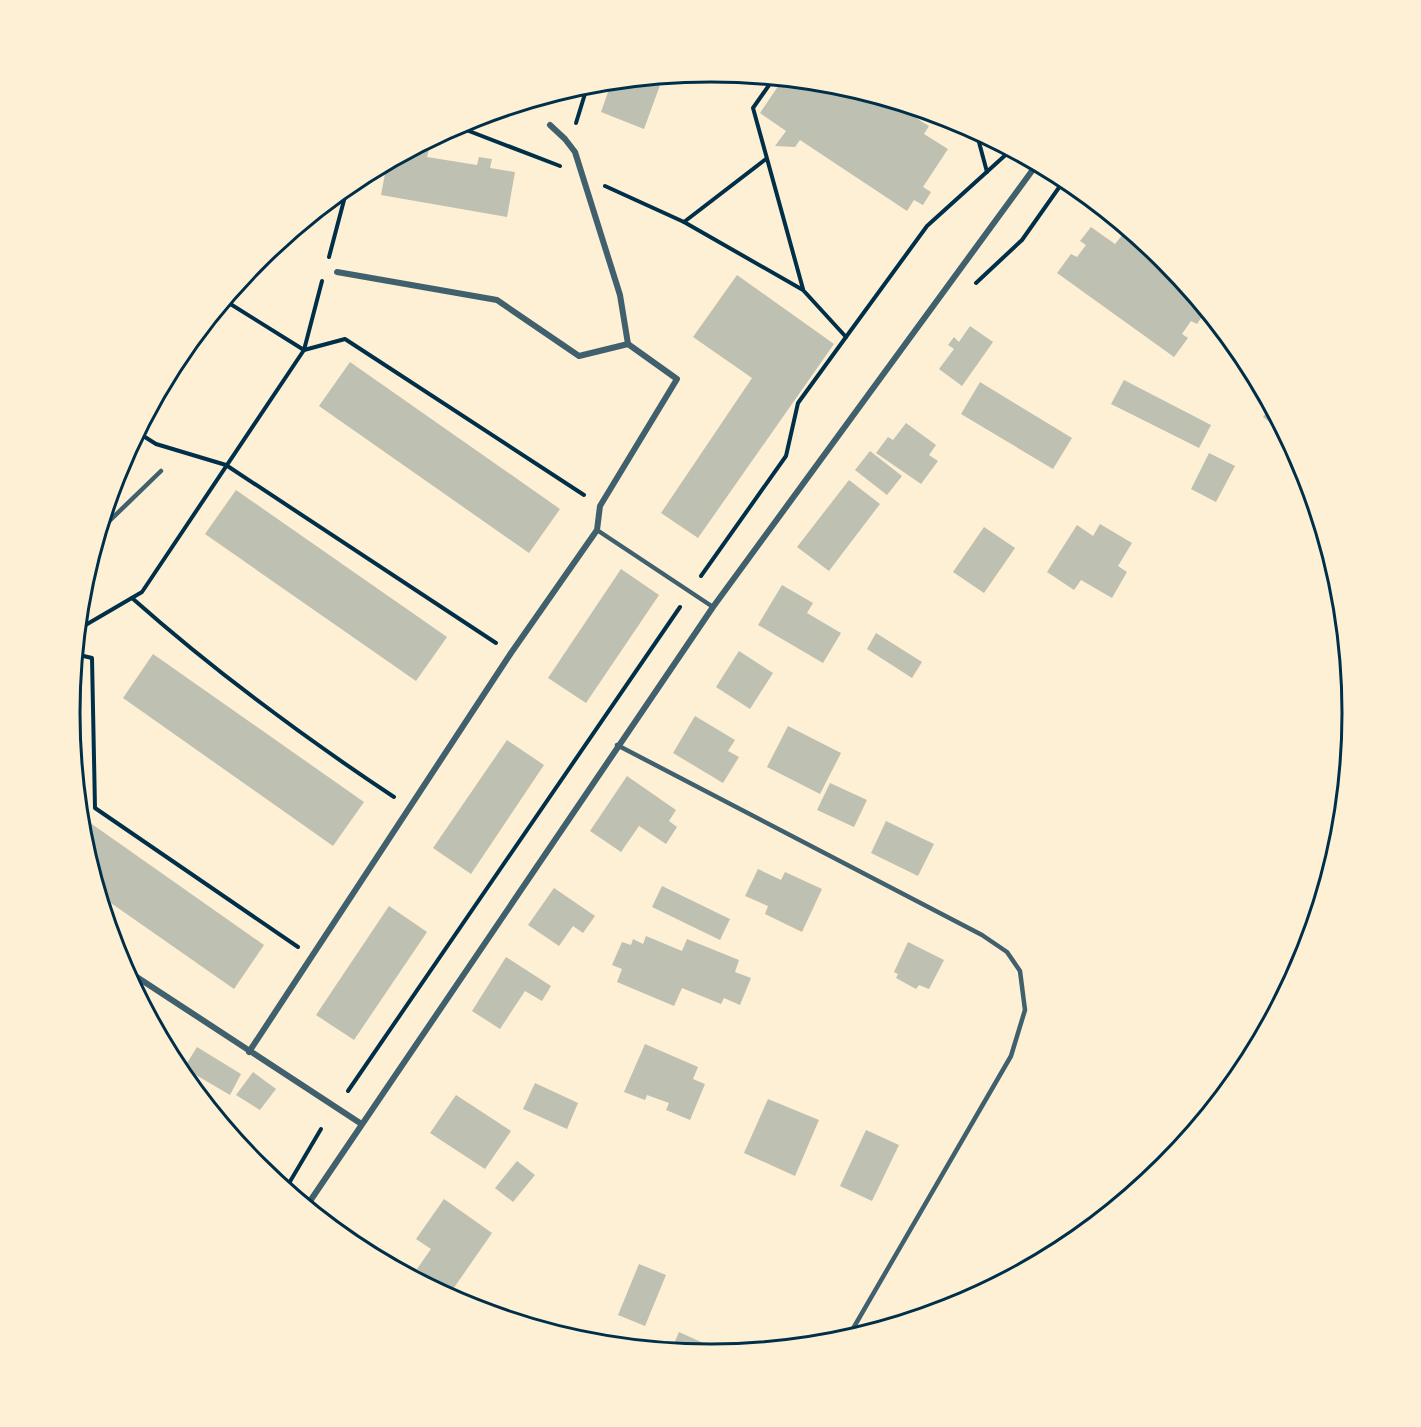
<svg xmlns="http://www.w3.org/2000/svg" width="1421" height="1427" viewBox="0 0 1421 1427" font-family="'Work Sans',sans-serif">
  <rect width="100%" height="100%" fill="#fdf0d5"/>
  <g fill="#bec0b2">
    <path d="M663 77 644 129 601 112 609 89 602 86 604 82Z"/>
    <path d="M783 79 836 84 908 106 905 111 929 126 924 134 948 149 923 187 931 192 923 205 914 200 907 211 800 140 795 147 775 146 786 131 760 113Z"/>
    <path d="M417 146 429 149 427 157 477 165 479 157 492 159 490 168 515 172 507 217 381 195 387 163 405 153 415 154Z"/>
    <path d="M1084 194 1119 223 1118 224 1081 198Z"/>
    <path d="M1091 227 1115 244 1127 229 1164 260 1206 311 1197 324 1191 321 1182 334 1188 338 1174 357 1057 273 1071 254 1077 257 1086 245 1080 241Z"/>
    <path d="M737 275 834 344 698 538 661 513 752 378 693 337Z"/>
    <path d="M970 326 993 342 962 386 939 369 954 349 948 345 954 337 959 342Z"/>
    <path d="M350 362 560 509 529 553 319 406Z"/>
    <path d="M1124 380 1211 425 1199 448 1111 404Z"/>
    <path d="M980 382 1072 438 1053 469 961 414Z"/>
    <path d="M1271 407 1277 419 1285 433 1263 417Z"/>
    <path d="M906 423 936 445 929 455 938 461 921 484 876 453 888 437 893 440Z"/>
    <path d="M870 451 902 476 887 495 855 470Z"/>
    <path d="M1209 453 1235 466 1216 502 1191 489Z"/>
    <path d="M849 480 880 504 829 571 797 547Z"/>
    <path d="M236 490 447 637 416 681 205 534Z"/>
    <path d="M1100 524 1132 543 1118 566 1127 572 1112 598 1081 580 1074 590 1047 572 1077 525 1093 536Z"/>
    <path d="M984 527 1015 548 984 593 953 572Z"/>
    <path d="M621 569 659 595 586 703 548 678Z"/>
    <path d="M782 585 813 603 807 613 841 633 823 663 758 625Z"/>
    <path d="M876 633 922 662 912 678 867 649Z"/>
    <path d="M739 651 773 673 750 709 716 687Z"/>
    <path d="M153 654 364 802 333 846 123 698Z"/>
    <path d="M695 716 735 740 728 751 739 757 723 783 673 753Z"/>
    <path d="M788 726 841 753 820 794 767 767Z"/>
    <path d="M507 740 544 765 471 874 433 848Z"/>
    <path d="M627 776 676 810 669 821 677 827 666 844 639 826 621 852 590 831Z"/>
    <path d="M830 783 867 800 854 827 817 810Z"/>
    <path d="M79 815 264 945 234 989 98 894 81 838Z"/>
    <path d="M886 821 934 844 918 876 871 853Z"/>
    <path d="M758 869 781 880 785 872 822 889 802 932 765 914 768 906 745 896Z"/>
    <path d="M662 886 730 919 720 940 652 907Z"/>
    <path d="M554 888 595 916 583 933 573 926 559 946 528 925Z"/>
    <path d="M389 906 427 932 354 1040 316 1015Z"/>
    <path d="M646 936 682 951 687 939 739 960 735 972 751 978 740 1005 724 998 721 1004 682 988 674 1006 617 982 622 969 612 965 622 942 631 945 633 939 643 944Z"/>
    <path d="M908 942 944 960 929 989 919 985 916 989 896 978 898 974 894 972Z"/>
    <path d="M506 957 551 986 542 1001 525 991 500 1029 472 1011Z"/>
    <path d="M645 1044 698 1067 693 1079 705 1084 690 1120 666 1110 669 1103 647 1095 645 1100 624 1092Z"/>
    <path d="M197 1047 241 1074 230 1095 184 1068Z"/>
    <path d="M253 1072 276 1089 260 1110 236 1095Z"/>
    <path d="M535 1083 578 1103 567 1129 523 1109Z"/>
    <path d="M456 1095 511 1131 485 1169 430 1133Z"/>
    <path d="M768 1099 819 1120 795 1176 744 1153Z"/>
    <path d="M866 1130 899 1145 872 1201 840 1186Z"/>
    <path d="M517 1161 535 1175 513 1202 495 1188Z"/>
    <path d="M444 1199 492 1233 451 1292 417 1269 431 1249 416 1239Z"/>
    <path d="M639 1264 666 1275 645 1326 618 1315Z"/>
    <path d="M679 1332 710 1346 706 1355 671 1351Z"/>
  </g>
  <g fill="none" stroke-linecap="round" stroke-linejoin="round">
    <g stroke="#003049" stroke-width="4">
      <path d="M774 78 753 108 803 289"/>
      <path d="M576 123 588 84"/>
      <path d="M456 126 560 166"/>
      <path d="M976 131 987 172"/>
      <path d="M605 186 684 222 803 290 846 337"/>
      <path d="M684 222 766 159"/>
      <path d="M329 257 348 185"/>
      <path d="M976 283 1022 240 1065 179"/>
      <path d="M224 300 304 350 345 339 584 495"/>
      <path d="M137 432 156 444 226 465 496 643"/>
      <path d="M701 576 786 456 798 403 846 337 927 226 1011 150"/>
      <path d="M132 598C211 668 305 738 394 797"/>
      <path d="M77 630 142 592 304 350 322 281"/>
      <path d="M75 654 92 658 95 808 298 947"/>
      <path d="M348 1091 680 607"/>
      <path d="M285 1190 321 1129"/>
    </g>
    <g stroke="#3f606c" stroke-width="4.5">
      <path d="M597 530 713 607"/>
      <path d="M99 531 161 471"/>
      <path d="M617 745 982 935 1007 952 1020 971 1025 1010 1011 1056 847 1339"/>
    </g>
    <g stroke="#3f606c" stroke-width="6">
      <path d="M337 272 497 300 579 356 628 344"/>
      <path d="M123 968 360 1123"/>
      <path d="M249 1052 511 653 597 530 600 506 677 379 628 344 620 295 575 152 565 139 550 125"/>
      <path d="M306 1207 713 607 1037 164"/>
    </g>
  </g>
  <path d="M0 0H1421V1427H0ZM80 713a631 631 0 1 1 1262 0a631 631 0 1 1-1262 0Z" fill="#fdf0d5" fill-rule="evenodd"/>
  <path fill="none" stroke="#003049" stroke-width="3" d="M80 713a631 631 0 1 1 1262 0a631 631 0 1 1-1262 0Z"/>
</svg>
